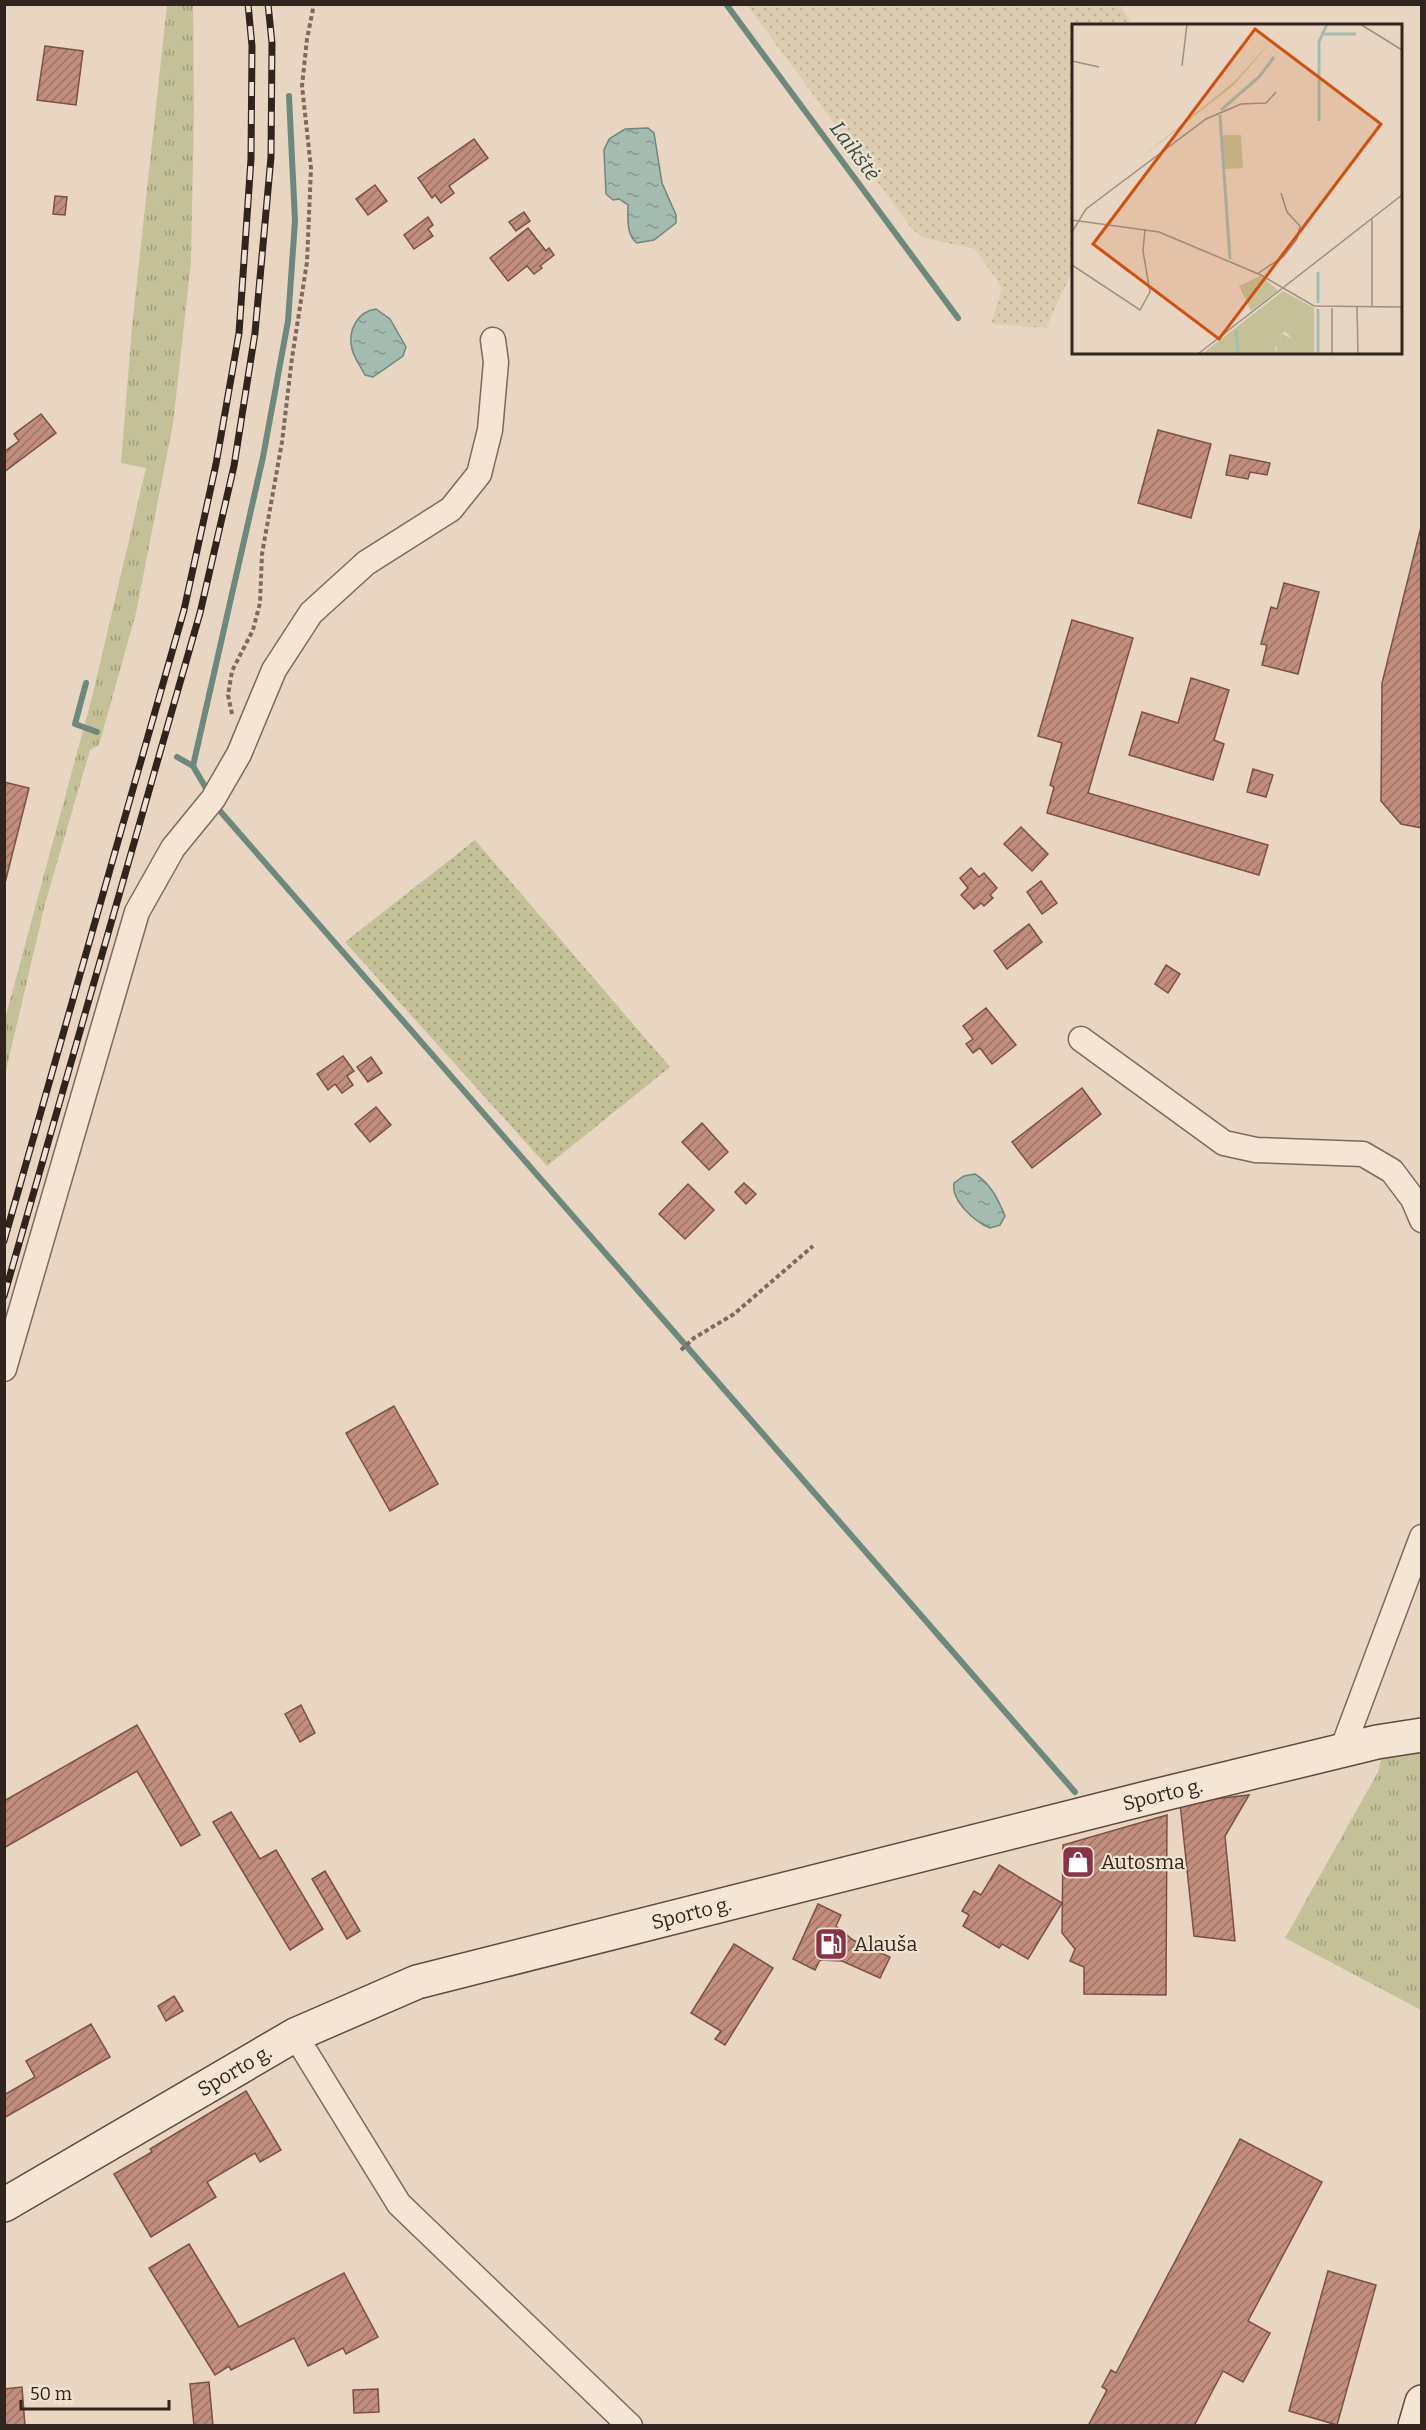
<svg xmlns="http://www.w3.org/2000/svg" width="1426" height="2430" viewBox="0 0 1426 2430" font-family="Bitter,serif">
  <defs>
    <pattern id="farmland-dots" width="8" height="8" patternUnits="userSpaceOnUse" patternTransform="scale(1.5)"><rect width="8" height="8" fill="#dccdb1"/><path d="M2 2h.1M6 6h.1" fill="none" stroke="#bdb098" stroke-width="1.8" stroke-linecap="round"/></pattern>
    <pattern id="grass-tufts" width="24" height="20" patternUnits="userSpaceOnUse" patternTransform="scale(1.5)"><rect width="24" height="20" fill="#c4c198"/><path d="M3 7l-1-3M5 7V3M7 7l1-3M15 17l-1-3M17 17v-4M19 17l1-3" fill="none" stroke="#a09d7b"/></pattern>
    <pattern id="garden-dots" width="8" height="8" patternUnits="userSpaceOnUse" patternTransform="scale(1.5)"><rect width="8" height="8" fill="#c4c198"/><path d="M2 2h.1M6 6h.1" fill="none" stroke="#a09d7b" stroke-width="1.8" stroke-linecap="round"/></pattern>
    <pattern id="water-ripples" width="26" height="14" patternUnits="userSpaceOnUse" patternTransform="scale(1.5)"><rect width="26" height="14" fill="#a4bbb0"/><path d="M2 4q2-2 4 0t4 0M15 11q2-2 4 0t4 0" fill="none" stroke="#86988f"/></pattern>
    <pattern id="building-hatch" width="6" height="6" patternUnits="userSpaceOnUse" patternTransform="scale(1.5)"><rect width="6" height="6" fill="#c18d7d"/><path d="M-1 1l2-2M0 6l6-6M5 7l2-2" fill="none" stroke="#9d7366"/></pattern>
  </defs>
  <rect width="100%" height="100%" fill="#e8d6c3"/>
  <path fill="url(#farmland-dots)" d="M747 5H1120L1133 25 1074 26 1073 269 1046 328 991 324 1002 288 975 249 924 238 912 229Z"/>
  <g fill="url(#grass-tufts)">
    <path d="M167 5H193L194 108 191 262 173 424 136 613 99 745 90 750 45 904 5 1075V1019L92 697 146 468 121 463 132 327Z"/>
    <path d="M1421 1746V2010L1285 1938 1378 1772 1383 1752Z"/>
  </g>
  <path fill="url(#garden-dots)" d="M475 840 670 1067 547 1166 345 942Z"/>
  <g fill="url(#water-ripples)" stroke="#6d887c" stroke-width="1.5">
    <path d="M648 128 654 133 662 183 676 215V223L654 240 637 243C626 235 628 218 628 205L619 199 613 200 606 194 604 150 609 139 625 129Z"/>
    <path d="M376 309 390 319 406 347 403 356 373 377 365 375C361 367 354 358 352 349 347 331 358 311 376 309Z"/>
    <path d="M975 1174C991 1184 998 1199 1005 1216L1000 1225 990 1228C975 1222 951 1201 954 1183L964 1176Z"/>
  </g>
  <g fill="none" stroke-linecap="round" stroke-linejoin="round">
    <g stroke="#6d887c" stroke-width="6">
      <path d="M726 4 958 318"/>
      <path d="M86 683 75 724 97 732"/>
      <path d="M177 757 193 766 207 790"/>
      <path d="M193 766 263 457 288 321 295 221 289 96"/>
      <path d="M220 811 1075 1792"/>
    </g>
  </g>
  <g fill="url(#building-hatch)" stroke="#7c5045" stroke-width="1.5">
    <path d="M45 46 83 51 76 105 37 100Z"/>
    <path d="M474 139 488 158 449 186 454 193 441 203 435 195 432 198 418 178Z"/>
    <path d="M375 185 387 201 368 215 356 199Z"/>
    <path d="M55 196 67 197 65 215 53 214Z"/>
    <path d="M524 212 530 221 516 231 509 222Z"/>
    <path d="M428 217 433 225 428 229 433 236 414 249 404 235Z"/>
    <path d="M528 228 546 251 549 248 554 255 540 266 542 268 534 274 527 266 508 281 490 258Z"/>
    <path d="M41 414 56 433 4 472V452L19 441 14 434Z"/>
    <path d="M1158 430 1211 444 1191 518 1138 503Z"/>
    <path d="M1230 455 1270 463 1267 475 1250 472 1248 479 1226 475Z"/>
    <path d="M1422 523V828L1401 824 1381 801 1382 683Z"/>
    <path d="M1284 583 1319 592 1298 674 1262 665 1267 645 1261 644 1271 607 1277 609Z"/>
    <path d="M1072 620 1133 638 1088 793 1268 845 1259 875 1047 813 1054 787 1050 785 1062 743 1038 736Z"/>
    <path d="M1191 678 1229 690 1214 740 1224 744 1213 780 1129 755 1142 712 1178 723Z"/>
    <path d="M1253 769 1273 775 1266 797 1247 792Z"/>
    <path d="M4 782 29 788 4 887Z"/>
    <path d="M1021 827 1048 854 1032 871 1004 844Z"/>
    <path d="M971 868 979 877 984 873 997 888 990 895 993 898 984 906 981 903 974 909 961 895 968 888 960 878Z"/>
    <path d="M1041 881 1057 903 1042 914 1027 892Z"/>
    <path d="M1029 924 1042 942 1007 969 994 951Z"/>
    <path d="M1166 965 1180 974 1168 993 1155 984Z"/>
    <path d="M986 1008 1016 1045 992 1064 980 1048 973 1053 966 1044 973 1039 963 1026Z"/>
    <path d="M343 1056 354 1071 347 1076 353 1085 342 1093 335 1084 328 1090 317 1074Z"/>
    <path d="M371 1057 382 1073 368 1082 357 1067Z"/>
    <path d="M1082 1088 1101 1114 1032 1168 1012 1142Z"/>
    <path d="M376 1107 391 1125 370 1142 355 1124Z"/>
    <path d="M702 1123 728 1152 709 1170 682 1142Z"/>
    <path d="M744 1183 756 1194 746 1204 735 1192Z"/>
    <path d="M688 1184 714 1210 685 1239 659 1214Z"/>
    <path d="M394 1406 438 1484 390 1511 346 1433Z"/>
    <path d="M301 1705 315 1733 300 1742 285 1714Z"/>
    <path d="M137 1725 200 1835 181 1846 137 1771 4 1848V1801Z"/>
    <path d="M1249 1795 1225 1836 1235 1941 1194 1936 1180 1803Z"/>
    <path d="M231 1812 260 1859 276 1850 323 1929 290 1950 213 1822Z"/>
    <path d="M1167 1815 1166 1995 1084 1994V1967L1070 1961 1075 1949 1062 1933 1063 1845Z"/>
    <path d="M999 1865 1062 1903 1028 1959 1002 1944 999 1948 963 1926 969 1915 962 1911 974 1891 981 1895Z"/>
    <path d="M325 1871 360 1931 347 1939 312 1879Z"/>
    <path d="M818 1904 841 1915 836 1926 853 1940 890 1957 880 1978 842 1961 820 1960 815 1970 793 1959Z"/>
    <path d="M734 1944 773 1968 725 2045 715 2039 721 2031 691 2013Z"/>
    <path d="M174 1996 183 2011 166 2021 158 2006Z"/>
    <path d="M91 2024 110 2057 4 2118V2091L6 2094 35 2077 26 2061Z"/>
    <path d="M246 2091 281 2150 260 2162 255 2153 207 2182 216 2197 151 2237 114 2174 152 2152 150 2149Z"/>
    <path d="M1240 2139 1322 2182 1248 2321 1270 2333 1243 2382 1223 2371 1194 2426H1088L1107 2390 1102 2387 1111 2370 1116 2373Z"/>
    <path d="M189 2244 239 2327 344 2273 378 2337 346 2354 343 2348 308 2366 294 2338 231 2370 229 2366 215 2375 149 2268Z"/>
    <path d="M1328 2271 1376 2285 1337 2425 1289 2411Z"/>
    <path d="M209 2382 213 2426H194L190 2384Z"/>
    <path d="M22 2387 25 2426H4V2389Z"/>
    <path d="M378 2389 379 2412 354 2413 353 2390Z"/>
  </g>
  <g fill="none" stroke-linecap="round" stroke-linejoin="round">
    <g stroke="#80685c" stroke-width="27">
      <g id="street">
        <path d="M1081 1039 1224 1143 1256 1150 1363 1154 1392 1171 1413 1199 1422 1220"/>
        <path d="M4 1369 137 912 173 848 213 799 239 754 274 670 311 613 366 563 451 509 479 474 490 430 496 362 493 340"/>
        <path d="M1342 1750 1422 1537"/>
        <path d="M295 2035 399 2204 630 2426"/>
      </g>
    </g>
    <g stroke="#614a3f" stroke-width="36">
      <g id="secondary">
        <path id="s1" d="M4 2205 295 2035 417 1982 1151 1797 1377 1742 1422 1735"/>
        <path d="M1415 2426 1422 2402"/>
      </g>
    </g>
    <g stroke="#80685c" stroke-width="4" stroke-dasharray="4.5 3" stroke-linecap="butt">
      <path d="M232 714 228 695 232 671 253 630 260 603 262 554 282 442 292 358 307 262 311 168 302 86 307 39 314 4"/>
      <path d="M681 1350 694 1338 734 1314 813 1246"/>
    </g>
    <use href="#street" stroke="#f4e5d5" stroke-width="24"/>
    <use href="#secondary" stroke="#f4e5d5" stroke-width="33"/>
    <g stroke="#31241e" stroke-width="7">
      <g id="rail">
        <path d="M4 1241 184 610 216 464 239 333 251 159 252 46 248 4"/>
        <path d="M4 1296 200 613 234 466 255 333 271 157 272 43 268 4"/>
      </g>
    </g>
    <use href="#rail" stroke="#f0e1d1" stroke-width="4.5" stroke-dasharray="14" stroke-linecap="butt"/>
  </g>
  <defs>
    <g id="shop-square" transform="scale(1.725)"><rect x="-9" y="-9" width="18" height="18" rx="4" fill="#873444" stroke="#f0e1d1"/><path d="M-5-2.5h2.3a2.7 3.5 0 0 1 5.4 0H5L5.5 6h-11ZM-1.5-2.5h3a1.5 2.3 0 0 0-3 0Z" fill="#fff"/></g>
    <g id="fuel-square" transform="scale(1.725)"><rect x="-9" y="-9" width="18" height="18" rx="4" fill="#873444" stroke="#f0e1d1"/><path d="M-5.5-6h7V0h2V4h1.3V-2.5L3-4.5l.8-.8L6-3V5H2.5V1h-1V6h-7ZM-4.2-4.7v3.2H.2V-4.7Z" fill="#fff"/></g>
  </defs>
  <g fill-rule="evenodd">
    <use href="#shop-square" x="1078" y="1862"/>
    <use href="#fuel-square" x="831" y="1944"/>
  </g>
  <g text-anchor="middle" stroke-width="4.5" stroke-linejoin="round" paint-order="stroke">
    <g font-size="20" fill="#31241e" stroke="#f0e1d1">
      <text dy="7" stroke="none"><textPath href="#s1" startOffset="1239">Sporto g.</textPath></text>
      <text dy="7" stroke="none"><textPath href="#s1" startOffset="753">Sporto g.</textPath></text>
      <text dy="7" stroke="none"><textPath href="#s1" startOffset="267">Sporto g.</textPath></text>
    </g>
    <g font-size="20" fill="#31241e" stroke="#f0e1d1" text-anchor="start">
      <text x="1101" y="1869">Autosma</text>
      <text x="854" y="1951">Alauša</text>
    </g>
    <g font-size="21" font-style="italic" fill="#2f4f47" stroke="#f0e1d1">
      <text transform="translate(855 151) rotate(53)" y="7">Laikštė</text>
    </g>
  </g>
  <g transform="translate(1072 24)">
    <rect width="330" height="330" fill="#e8d6c3"/>
    <path d="M209 6 162 61 65 137 164 56ZM188 252 206 266 179 287 167 262ZM211 267 242 284V330H220V315L214 308 208 309 210 318 203 324 204 330H130Z" fill="#c4c198"/>
    <path d="M208 308 220 315V330H204L205 320 210 318Z" fill="#c4c198"/>
    <path d="M150 111H169L171 144 153 145Z" fill="#c4c198"/>
    <path fill="none" stroke="#a4bbb0" stroke-width="3" d="M249 10H284M149 86 187 53 202 33M148 91 158 235M247 97V18L255 0M246 279V248M164 306 166 330M246 330V285"/>
    <path fill="none" stroke="#9f8f81" stroke-width="1.5" d="M288 0 330 26M0 37 27 43M110 42 115 0M0 196 87 208 189 251 242 282 330 283M0 208 14 185 134 95 169 80 194 79 204 68M0 241 68 286 78 268 71 227 73 205M185 250 212 232 225 215 228 202 215 188 209 169M285 283 286 330M300 283V194M260 284V330M126 330 330 171"/>
    <path fill="#cd510f" fill-opacity="0.15" stroke="#cd510f" stroke-width="3" d="M183 5 309 100 147 315 21 220Z"/>
    <rect width="330" height="330" fill="none" stroke="#31241e" stroke-width="3"/>
  </g>
  <rect width="1426" height="2430" fill="none" stroke="#31241e" stroke-width="12"/>
  <path d="M21 2400v9h148v-9" fill="none" stroke="#31241e" stroke-width="3"/>
  <text x="30" y="2400" font-size="18" fill="#31241e" stroke="#f0e1d1" stroke-width="4.5" paint-order="stroke">50 m</text>
</svg>
